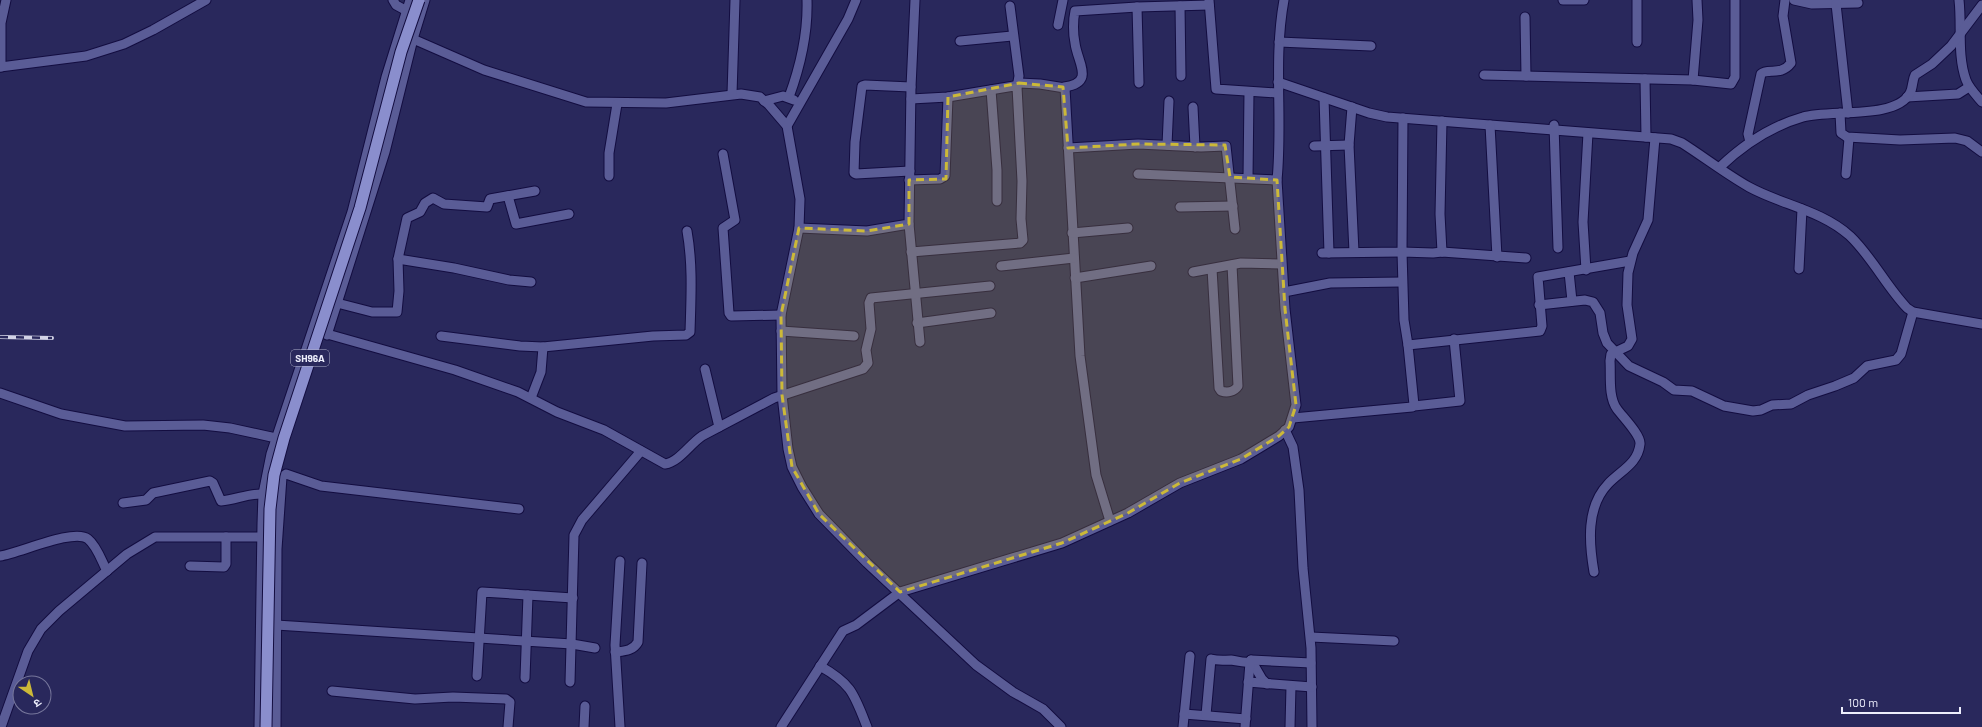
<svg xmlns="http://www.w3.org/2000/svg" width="1982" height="727" viewBox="0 0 1982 727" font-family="Barlow,'Noto Sans Devanagari',sans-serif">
  <rect width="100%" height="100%" fill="#29285c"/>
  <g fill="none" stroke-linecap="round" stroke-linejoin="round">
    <g stroke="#130d40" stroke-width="11">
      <g id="minor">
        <path d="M393 0 396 5 407 11"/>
        <path d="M1209 0 1216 89 1277 93"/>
        <path d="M1563 0H1584"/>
        <path d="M1794 0 1812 4 1858 3"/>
        <path d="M1959 0C1962 26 1957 55 1966 80 1969 88 1976 95 1982 102"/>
        <path d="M1836 4 1848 113"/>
        <path d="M1010 6 1019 76 1017 87"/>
        <path d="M1180 6 1181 76"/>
        <path d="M1137 7 1139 83"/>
        <path d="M1525 17 1526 76"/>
        <path d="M1058 25 1063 0"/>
        <path d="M401 31 413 39 484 70 586 102 666 103 741 94 760 97 769 105 787 126 800 199 799 228 781 315 782 395 788 449 792 467 802 487 819 514 867 563 976 665 1013 692 1043 709 1061 727"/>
        <path d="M960 41 1012 36"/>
        <path d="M1279 42 1371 46"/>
        <path d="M1637 42V0"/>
        <path d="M0 67 86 56 124 44 153 30 206 0"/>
        <path d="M1 67V23L6 0"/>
        <path d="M1484 75 1693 80 1731 84 1735 77V0"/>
        <path d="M1645 79 1646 137"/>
        <path d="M1693 80 1698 20 1697 0"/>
        <path d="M1278 82 1369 113 1387 117 1671 139 1682 143C1704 157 1726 174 1749 187 1782 205 1821 210 1850 236 1872 257 1886 286 1907 308L1913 312 1982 324"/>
        <path d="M1019 83 1040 84 1065 88 1080 356 1096 475 1110 521"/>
        <path d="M1064 87C1096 83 1077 62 1075 43 1073 34 1073 20 1075 11L1137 7 1209 5"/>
        <path d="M991 90 997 170V201"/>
        <path d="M732 94 735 0"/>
        <path d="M789 97C800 67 808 33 807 0"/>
        <path d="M1907 97 1958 94 1969 87"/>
        <path d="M1324 98 1329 253"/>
        <path d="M911 99 948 97 1014 86 1017 87 1022 181 1021 219 1023 240 1020 243 911 252"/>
        <path d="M764 101 783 96 794 100"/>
        <path d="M1193 107 1195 147"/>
        <path d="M1352 107 1349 145 1354 252"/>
        <path d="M1840 113 1841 133 1847 137 1900 140 1955 138 1967 141 1982 152"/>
        <path d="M1442 121 1440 214 1442 252"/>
        <path d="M1490 125 1497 257"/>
        <path d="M1554 125 1558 248"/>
        <path d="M787 126 848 19 856 0"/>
        <path d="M1750 142 1748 134 1761 74C1768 67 1780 77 1791 63L1783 16 1785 0"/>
        <path d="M1167 145 1169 101"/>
        <path d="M1314 146 1349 145"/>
        <path d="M1068 148 1138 144 1201 147 1226 146 1235 229"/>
        <path d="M723 154 735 220 723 228 729 313 731 316 781 315"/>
        <path d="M1720 167C1743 145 1772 126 1803 117 1828 109 1896 120 1910 93 1913 88 1912 81 1915 75L1932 64 1951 46 1982 5"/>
        <path d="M910 171 856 174 854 173 855 142 862 86 865 85 911 87"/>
        <path d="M1138 174 1277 180"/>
        <path d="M1846 174 1849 138 1847 137"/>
        <path d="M609 176V153L617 104"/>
        <path d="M1248 178 1249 92"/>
        <path d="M909 180 940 179 945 176 948 97"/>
        <path d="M508 196 516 224 569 214"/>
        <path d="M1180 207 1233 206"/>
        <path d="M909 224 920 342"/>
        <path d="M799 228 867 231 909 224 911 87 915 0"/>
        <path d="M1072 233 1128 228"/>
        <path d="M1322 253 1402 252 1403 118"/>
        <path d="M398 259 454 268 509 280 531 282"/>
        <path d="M1001 266 1074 258"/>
        <path d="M1212 269 1219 388 1221 391C1227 393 1234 392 1238 386L1232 265"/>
        <path d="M1799 269 1802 209"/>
        <path d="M1586 270 1583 222 1588 133"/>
        <path d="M1193 272 1241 263 1281 264"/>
        <path d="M1569 272 1572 301"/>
        <path d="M1075 278 1151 266"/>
        <path d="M1284 292 1330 283 1402 282"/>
        <path d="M337 303 372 312H397L399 291 398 259 407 218 420 212 425 203 433 198 444 204 487 207 490 199 535 191"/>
        <path d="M1539 305 1585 300 1593 302 1600 313 1603 333 1607 343 1629 366 1663 382 1674 390 1692 391 1724 406 1753 411 1761 410 1772 405 1791 404 1808 395 1835 386 1854 378 1867 366 1896 360 1901 354 1913 312"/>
        <path d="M917 323 991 313"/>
        <path d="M313 330 455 370 518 392 557 412 604 430 665 464C679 462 690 444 702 436L774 398 863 369 868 363 866 350 871 329 869 303 871 298 990 286"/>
        <path d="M781 331 854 336"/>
        <path d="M327 335 385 152 413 39 425 0"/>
        <path d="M441 336 520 346 543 347 653 336 686 335 690 332C691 298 693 265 687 231"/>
        <path d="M1408 345 1404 320 1402 252 1433 253 1442 252 1526 258"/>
        <path d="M705 369 719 427"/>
        <path d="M0 393 61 414 125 426 203 425 230 428 276 438"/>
        <path d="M531 398 541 372 543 347"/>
        <path d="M1414 406 1460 401 1454 339"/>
        <path d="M1293 418 1412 407 1414 405 1408 345 1540 331 1542 326 1538 277 1630 261"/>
        <path d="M1285 430 1293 447 1299 490 1303 568 1311 648 1312 727"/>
        <path d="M123 503 146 500 153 493 210 481 213 483 221 501C236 500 248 493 263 494"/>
        <path d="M0 556C20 553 74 528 88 539 97 546 102 562 107 571"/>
        <path d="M620 561 615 645 620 727"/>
        <path d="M190 566 224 567 226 564V537"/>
        <path d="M1594 572C1589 543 1586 507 1608 484 1620 471 1638 464 1640 444 1641 435 1622 416 1617 409 1608 397 1611 375 1610 361L1611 354 1628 346 1632 339 1627 305 1628 273 1633 253 1648 220 1655 138"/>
        <path d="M276 625 572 644 595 648"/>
        <path d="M1311 637 1394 641"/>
        <path d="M615 652C624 651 633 651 638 642L642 563"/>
        <path d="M1251 660 1262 679 1267 684"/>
        <path d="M820 666C852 684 854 694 867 727"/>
        <path d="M477 676 482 592 573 598"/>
        <path d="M525 678 528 595"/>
        <path d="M570 682 574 535 582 520 641 451"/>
        <path d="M1248 682 1312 687"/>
        <path d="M332 691 415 699 453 697 506 699 510 702 508 727"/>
        <path d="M1184 714 1246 719"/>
        <path d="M1206 715 1211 659C1219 661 1224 660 1231 660 1239 661 1241 663 1250 662"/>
        <path d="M1 727 28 651 41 629 59 611 127 554 155 537H262"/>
        <path d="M259 727 262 524 263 494 271 454 352 212 386 77 410 0"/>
        <path d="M276 727 277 549 282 477 286 474 321 486 519 509"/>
        <path d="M584 727 585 706"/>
        <path d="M781 727 843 631 856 625 900 592 1062 543 1128 513 1180 483 1241 459 1279 436 1289 427 1296 405 1285 309 1277 180C1283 120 1273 60 1284 0"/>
        <path d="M1183 727 1190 656"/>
        <path d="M1245 727 1250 662 1251 660 1311 663"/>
        <path d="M1290 727 1291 686"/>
      </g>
    </g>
    <use href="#minor" stroke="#5a5c96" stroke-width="9"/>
    <g stroke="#d2d3e6" stroke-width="4">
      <path id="rail" d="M0 337 52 338"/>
    </g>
    <use href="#rail" stroke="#29285c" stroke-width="2.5" stroke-dasharray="8" stroke-linecap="butt"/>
    <g stroke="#130d40" stroke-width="13" stroke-linecap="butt">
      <path id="primary-bridge" d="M266 727 270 509 274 475 284 438 360 208 401 52 419 0"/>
    </g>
    <use href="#primary-bridge" stroke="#8a8ecd" stroke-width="11"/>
  </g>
  <path fill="#ccb938" fill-opacity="0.2" stroke="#ccb938" stroke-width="3" stroke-dasharray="8 5" stroke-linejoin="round" d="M1019 83 1063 87 1068 148 1138 144 1225 145 1230 177 1277 180 1285 309 1296 405 1289 427 1279 436 1241 459 1180 483 1128 513 1062 543 900 592 819 514 792 467 782 395 781 315 799 228 867 231 909 224V180L946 179 948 97Z"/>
  <g text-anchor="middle" stroke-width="4" stroke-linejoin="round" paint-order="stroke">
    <rect fill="#29285c" stroke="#b2b3cc" stroke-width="1" x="291" y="350" width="38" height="16" rx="3"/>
    <g font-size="10" font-weight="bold" fill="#edeefc">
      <text x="310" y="362">SH96A</text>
    </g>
  </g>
  <g transform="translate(32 695) rotate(145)"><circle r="19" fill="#29285c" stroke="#77779c"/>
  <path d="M0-3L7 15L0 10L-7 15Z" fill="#ccb938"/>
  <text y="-6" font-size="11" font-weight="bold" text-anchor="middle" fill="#edeefc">उ</text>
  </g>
  <path d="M1842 707v6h118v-6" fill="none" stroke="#edeefc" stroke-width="2"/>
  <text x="1848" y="707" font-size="12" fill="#edeefc" stroke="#29285c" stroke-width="3" paint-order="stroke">100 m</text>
</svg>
